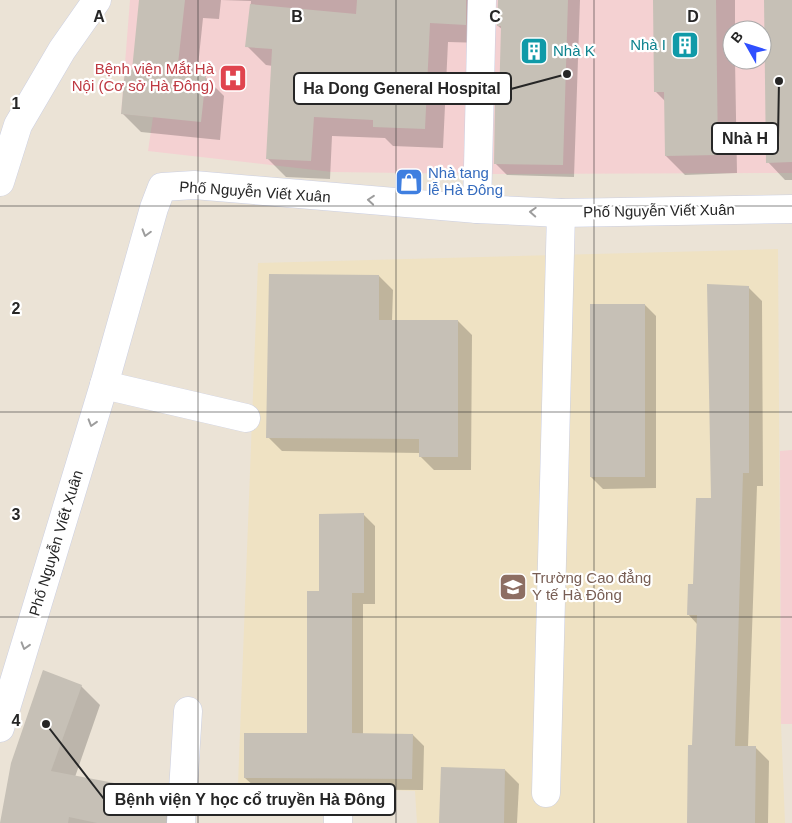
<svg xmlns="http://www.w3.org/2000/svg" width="792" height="823" viewBox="0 0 792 823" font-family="Arial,sans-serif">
  <rect width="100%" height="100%" fill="#ebe3d6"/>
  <path fill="#efe2c3" d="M778 249 781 724 785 823H417L415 791 238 785 258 263Z"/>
  <g fill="#f4d1d2" fill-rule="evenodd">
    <path d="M130 0H792V173L481 174 332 172 148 151 153 117 121 114ZM732 30H762V60H732Z"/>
    <path d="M792 450V724H781L780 451Z"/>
  </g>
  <g fill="#0003">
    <path d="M141 0H484V43L448 42 443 148 393 146 385 138 332 136 330 179 286 177 267 158 273 66 266 65 247 46 251 1 221 0 219 19 203 18 197 76 205 77 224 96 220 140 141 132 122 113 133 72Z"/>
    <path d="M499 0H580L574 177 507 175 495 163 500 103 503 30 498 26Z"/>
    <path d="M654 0H735V30H732V60H735L737 173 685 175 666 156 665 101 656 92Z"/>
    <path d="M765 0H792V180H785L768 162Z"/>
    <path d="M379 276 393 290 392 321H458L472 335 471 470H434L420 456V453L282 451 268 437Z"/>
    <path d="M749 288 762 301 763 486H757L748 747H755L769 761 768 823H688L693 746 697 624 688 614 713 499Z"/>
    <path d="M645 305 656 316V488L603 489 591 477Z"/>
    <path d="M364 515 375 526V604H363V735H413L424 746 423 790 257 789 245 778 309 734 320 592Z"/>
    <path d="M81 686 100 705 75 777 167 794 186 813 185 823H1Z"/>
    <path d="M505 770 519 784 517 823H440Z"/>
  </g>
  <g fill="#c6c0b6">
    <path d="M139 0H185L177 73 206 76 201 122 121 114 125 69 132 70Z"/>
    <path d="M357 0H466V25L430 23 425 129 373 127V120L314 117 311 161 266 159 272 49 245 47 250 4 356 14Z"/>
    <path d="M498 0H568L563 165 494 164 495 102H499L501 26H497Z"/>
    <path d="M653 0H716L718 155 665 156 664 92H654Z"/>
    <path d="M764 0H792V162L766 163Z"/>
    <path d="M269 274 379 275V320H458V457H419V439L266 438Z"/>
    <path d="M707 284 749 286V473H743L735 746H756L755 823H687L688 745H692L697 615H687L688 584H693L696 498H711Z"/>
    <rect x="590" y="304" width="55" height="173"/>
    <path d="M364 513V593H352V733L413 734 412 779 244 778V733H307V591H319V514Z"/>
    <path d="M43 670 82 685 51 771 167 793 166 823H97L69 817 68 823H0L11 763Z"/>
    <path d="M441 767 505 769 504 823H439Z"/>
  </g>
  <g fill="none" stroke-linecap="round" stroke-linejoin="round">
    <g stroke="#cbcfe2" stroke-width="29">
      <g id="minor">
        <path d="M0 182 18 125 62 50 97 0"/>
        <path d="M477 209 482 0"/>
        <path d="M104 385 246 418"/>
        <path d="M0 728 104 385 154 208 162 187 194 185 477 209 561 213 792 209"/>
        <path d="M546 793 561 213"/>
        <path d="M338 814V823"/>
        <path d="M181 823 188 711"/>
      </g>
    </g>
    <use href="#minor" stroke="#fff" stroke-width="28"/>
  </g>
  <defs><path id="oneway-chevron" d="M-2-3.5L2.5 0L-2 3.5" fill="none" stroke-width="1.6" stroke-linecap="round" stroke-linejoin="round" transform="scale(1.25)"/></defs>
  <g stroke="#9d9d9d">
    <use href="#oneway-chevron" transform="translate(371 200) rotate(-175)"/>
    <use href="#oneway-chevron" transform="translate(533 212) rotate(-177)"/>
    <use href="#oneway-chevron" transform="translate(146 233) rotate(106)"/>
    <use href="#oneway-chevron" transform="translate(92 423) rotate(107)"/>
    <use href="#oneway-chevron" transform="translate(25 646) rotate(107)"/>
  </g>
  <path fill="none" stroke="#262626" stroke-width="1" stroke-opacity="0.55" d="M198 0V823M396 0V823M594 0V823M0 206H792M0 412H792M0 617H792"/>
  <defs>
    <g id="building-square" transform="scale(1.4375)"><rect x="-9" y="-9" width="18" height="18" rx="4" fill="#0f9aa8" stroke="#fff"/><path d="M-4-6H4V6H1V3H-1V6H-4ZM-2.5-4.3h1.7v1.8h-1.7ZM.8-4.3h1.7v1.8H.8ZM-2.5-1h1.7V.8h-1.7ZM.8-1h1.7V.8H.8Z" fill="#fff"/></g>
    <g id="hospital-square" transform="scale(1.4375)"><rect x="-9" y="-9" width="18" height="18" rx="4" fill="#e0444e" stroke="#fff"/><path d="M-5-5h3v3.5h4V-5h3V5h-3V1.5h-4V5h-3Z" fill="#fff"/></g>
    <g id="shop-square" transform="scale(1.4375)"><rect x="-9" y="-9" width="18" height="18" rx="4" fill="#3f7fe0" stroke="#fff"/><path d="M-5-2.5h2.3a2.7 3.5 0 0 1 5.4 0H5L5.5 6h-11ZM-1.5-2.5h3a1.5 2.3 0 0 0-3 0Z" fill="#fff"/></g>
    <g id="university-square" transform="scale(1.4375)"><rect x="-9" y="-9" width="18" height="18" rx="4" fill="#8d6e63" stroke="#fff"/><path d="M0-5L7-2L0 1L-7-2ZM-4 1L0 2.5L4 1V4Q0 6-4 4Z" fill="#fff"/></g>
  </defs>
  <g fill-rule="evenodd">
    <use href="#building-square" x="685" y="45"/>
    <use href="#building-square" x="534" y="51"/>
    <use href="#hospital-square" x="233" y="78"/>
    <use href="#shop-square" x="409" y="182"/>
    <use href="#university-square" x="513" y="587"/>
  </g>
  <g text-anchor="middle" stroke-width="4.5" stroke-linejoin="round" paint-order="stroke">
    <g font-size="15" fill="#0d838f" stroke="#fff" text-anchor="end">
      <text x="666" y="50">Nhà I</text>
      <text x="553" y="56" text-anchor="start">Nhà K</text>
    </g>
    <g font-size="15" fill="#be3a42" stroke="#fff" text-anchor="end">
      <text x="214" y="74">Bệnh viện Mắt Hà<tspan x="214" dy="17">Nội (Cơ sở Hà Đông)</tspan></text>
    </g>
    <g font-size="15" fill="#366cbe" stroke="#fff" text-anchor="start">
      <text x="428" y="178">Nhà tang<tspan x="428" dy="17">lễ Hà Đông</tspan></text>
    </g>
    <g font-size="15" fill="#262626" stroke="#fff">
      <text transform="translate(255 192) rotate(4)" y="5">Phố Nguyễn Viết Xuân</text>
      <text transform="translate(659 211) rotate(-1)" y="5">Phố Nguyễn Viết Xuân</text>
      <text transform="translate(56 543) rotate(-73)" y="5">Phố Nguyễn Viết Xuân</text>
    </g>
    <g font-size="15" fill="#785e54" stroke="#fff" text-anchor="start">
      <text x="532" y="583">Trường Cao đẳng<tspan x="532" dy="17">Y tế Hà Đông</tspan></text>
    </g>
  </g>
  <g font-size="16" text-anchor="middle" font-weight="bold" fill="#262626" stroke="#fff" stroke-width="4.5" stroke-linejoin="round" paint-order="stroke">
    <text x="99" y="22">A</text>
    <text x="297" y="22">B</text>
    <text x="495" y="22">C</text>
    <text x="693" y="22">D</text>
    <text x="16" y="109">1</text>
    <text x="16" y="314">2</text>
    <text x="16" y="520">3</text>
    <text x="16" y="726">4</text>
  </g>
  <path fill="none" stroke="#262626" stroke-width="2" d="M567 74L511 89M779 81L778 138M46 724L104 799"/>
  <g fill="#262626" stroke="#fff" stroke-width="2">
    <circle cx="567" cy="74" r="5"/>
    <circle cx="779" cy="81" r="5"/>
    <circle cx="46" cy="724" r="5"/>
  </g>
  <g fill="#fff" stroke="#262626" stroke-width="2">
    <rect x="294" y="73" width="217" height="31" rx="5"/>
    <rect x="712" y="123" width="66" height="31" rx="5"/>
    <rect x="104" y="784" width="291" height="31" rx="5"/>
  </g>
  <g font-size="16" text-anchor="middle" font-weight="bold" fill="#262626">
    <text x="402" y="94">Ha Dong General Hospital</text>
    <text x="745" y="144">Nhà H</text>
    <text x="250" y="805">Bệnh viện Y học cổ truyền Hà Đông</text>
  </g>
  <g transform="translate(747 45) rotate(309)"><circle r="24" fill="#ffffff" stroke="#a8a8a8"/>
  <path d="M0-4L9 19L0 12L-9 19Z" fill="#2f4fff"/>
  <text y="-8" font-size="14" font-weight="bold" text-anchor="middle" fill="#262626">B</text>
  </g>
</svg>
